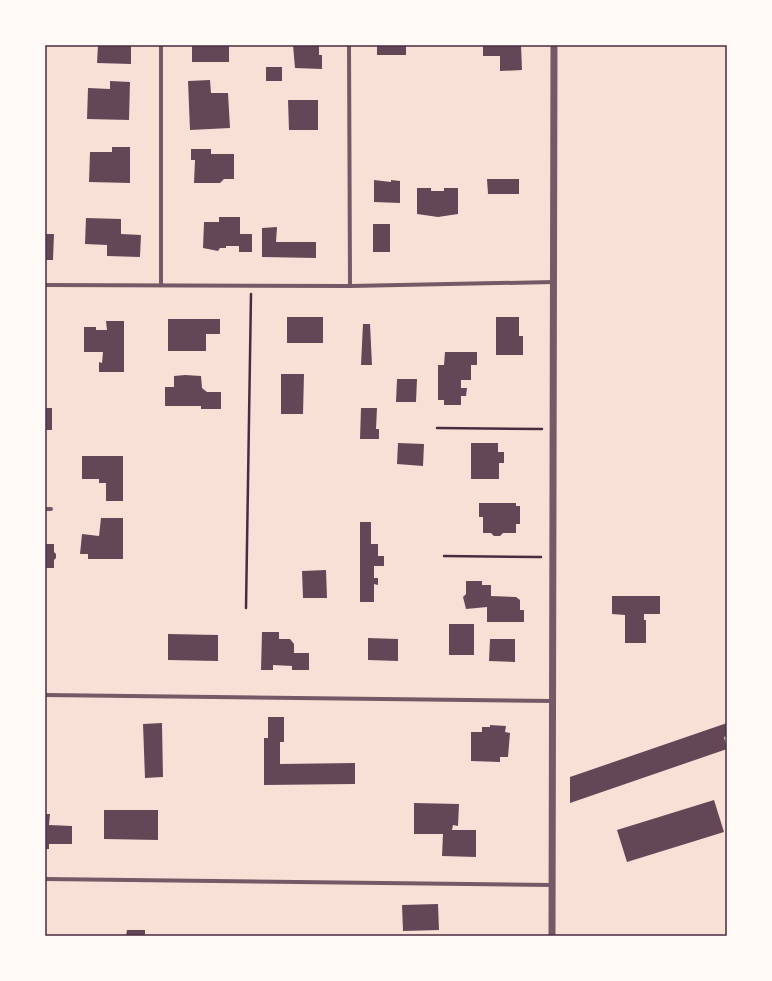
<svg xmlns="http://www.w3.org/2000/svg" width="772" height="981" viewBox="0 0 772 981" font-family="'Varela Round',sans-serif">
  <rect width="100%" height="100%" fill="#f7e1d7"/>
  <g fill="#644757">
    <path d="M98 45H131V64L97 63Z"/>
    <rect x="192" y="45" width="37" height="17"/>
    <path d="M293 45H319V55H322V69L295 68Z"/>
    <rect x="377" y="45" width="29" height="10"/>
    <path d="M483 45H521L522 70 500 71V56H483Z"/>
    <rect x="266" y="67" width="16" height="14"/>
    <path d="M210 80 211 93H228L230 128 190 130 188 81Z"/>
    <path d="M110 81 130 82 129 120 87 119 88 88 110 89Z"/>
    <path d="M288 100H318V130H289Z"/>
    <path d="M112 147H130V183L89 182 90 152H112Z"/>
    <path d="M191 149H211V154H234V179H224L220 183H194L195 160H191Z"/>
    <path d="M487 179H519V194H488Z"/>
    <path d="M374 180 391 182V180L400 181V203L374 202Z"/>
    <path d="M417 188H431V191H444V188H458V214L438 217 417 214Z"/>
    <path d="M219 217H240V234H252V252H239V246H226V248H220L218 251 203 248 204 222H219Z"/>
    <path d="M86 218 121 219V234L141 235 140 257 107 256V245L85 244Z"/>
    <rect x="373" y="224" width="17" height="28"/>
    <path d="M277 227 276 242H316V258L262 257V228Z"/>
    <path d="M45 234H54L53 260H45Z"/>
    <rect x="287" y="317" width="36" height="26"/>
    <path d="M496 317H519V336H523V355H496Z"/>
    <path d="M168 319H220V334H206V351H168Z"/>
    <path d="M106 321H124V372H99V362L102 363 103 352H84V327H96V330H107Z"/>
    <path d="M363 324H370L372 365H361Z"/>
    <path d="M445 352H477V365H471V380H461V388H467L466 396H461V405H444V400H438V365H444Z"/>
    <path d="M281 374H304L303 414H281Z"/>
    <path d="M185 375 201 376 202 388 207 392H221V409H201V406H165V387H174V376Z"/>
    <path d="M397 379H417L416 402H396Z"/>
    <rect x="45" y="408" width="7" height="22"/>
    <path d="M361 408H377L376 429H379V439H360Z"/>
    <path d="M398 443 424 444 423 466 397 464Z"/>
    <path d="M471 443H498V452H504V463H499V479H471Z"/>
    <path d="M82 456H123V501H106V483H99V479H82Z"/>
    <path d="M479 503H516V506H520V524H516V533H503L500 536H494L491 533H483V517H479Z"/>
    <path d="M101 518H123V559H88V554H80L82 534 99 536Z"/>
    <path d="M360 522H371V544H378V556H384V566H374V578H378V585L374 584V602H360Z"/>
    <path d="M45 544H54V552L56 554V558L54 560V568H45Z"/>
    <path d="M326 570 327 598H303L302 571Z"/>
    <path d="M466 581H482V585H491V596L516 597 520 600V610H524V622H487V607L466 609 463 597 466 594Z"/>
    <path d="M612 596H660V614H644V620H646V643H625V615L612 614Z"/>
    <rect x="449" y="624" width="25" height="31"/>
    <path d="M262 632H279V639H290L294 644V653H309V670H292V666L273 665V670H261Z"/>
    <path d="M168 634 218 635V661L168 660Z"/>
    <path d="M368 638 398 639V661L368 660Z"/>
    <path d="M490 639H515V662L489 661Z"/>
    <path d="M268 717H284V742H280V764L355 763V784L264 785V738H268Z"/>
    <path d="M162 723 163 777 145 778 143 724Z"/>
    <path d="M727 723V736L724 737 727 749 570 803V777Z"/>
    <path d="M490 725 506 726 505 732 510 733 508 757H500V762L471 761V732H482V727H490Z"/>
    <path d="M714 800 724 832 627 862 617 830Z"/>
    <path d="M414 803 459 804 458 826 453 825 452 830H476V857L442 856 443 834H414Z"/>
    <path d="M104 810H158V840L104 839Z"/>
    <path d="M45 814H50L49 825 72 826V844H49V849H45Z"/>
    <path d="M438 904 439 930 403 931 402 905Z"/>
    <path d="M127 930H145V936H126Z"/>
  </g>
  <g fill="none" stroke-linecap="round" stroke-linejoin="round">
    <g stroke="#4a2c40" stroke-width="2.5">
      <path d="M437 428 542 429"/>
      <path d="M444 556 541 557"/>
      <path d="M246 608 251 294"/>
    </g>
    <g stroke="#755966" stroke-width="4">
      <path d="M161 45V284"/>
      <path d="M349 45 350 286"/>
      <path d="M45 285 350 286 554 282"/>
      <path d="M45 509H51"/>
      <path d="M45 695 553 701"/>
      <path d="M45 879 552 885"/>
    </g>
    <path stroke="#755966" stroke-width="7" d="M552 936 554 45"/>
  </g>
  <rect width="772" height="981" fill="none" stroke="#fffaf5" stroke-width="92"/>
  <rect x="46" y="46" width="680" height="889" fill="none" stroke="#4a2c40" stroke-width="1.5"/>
</svg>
